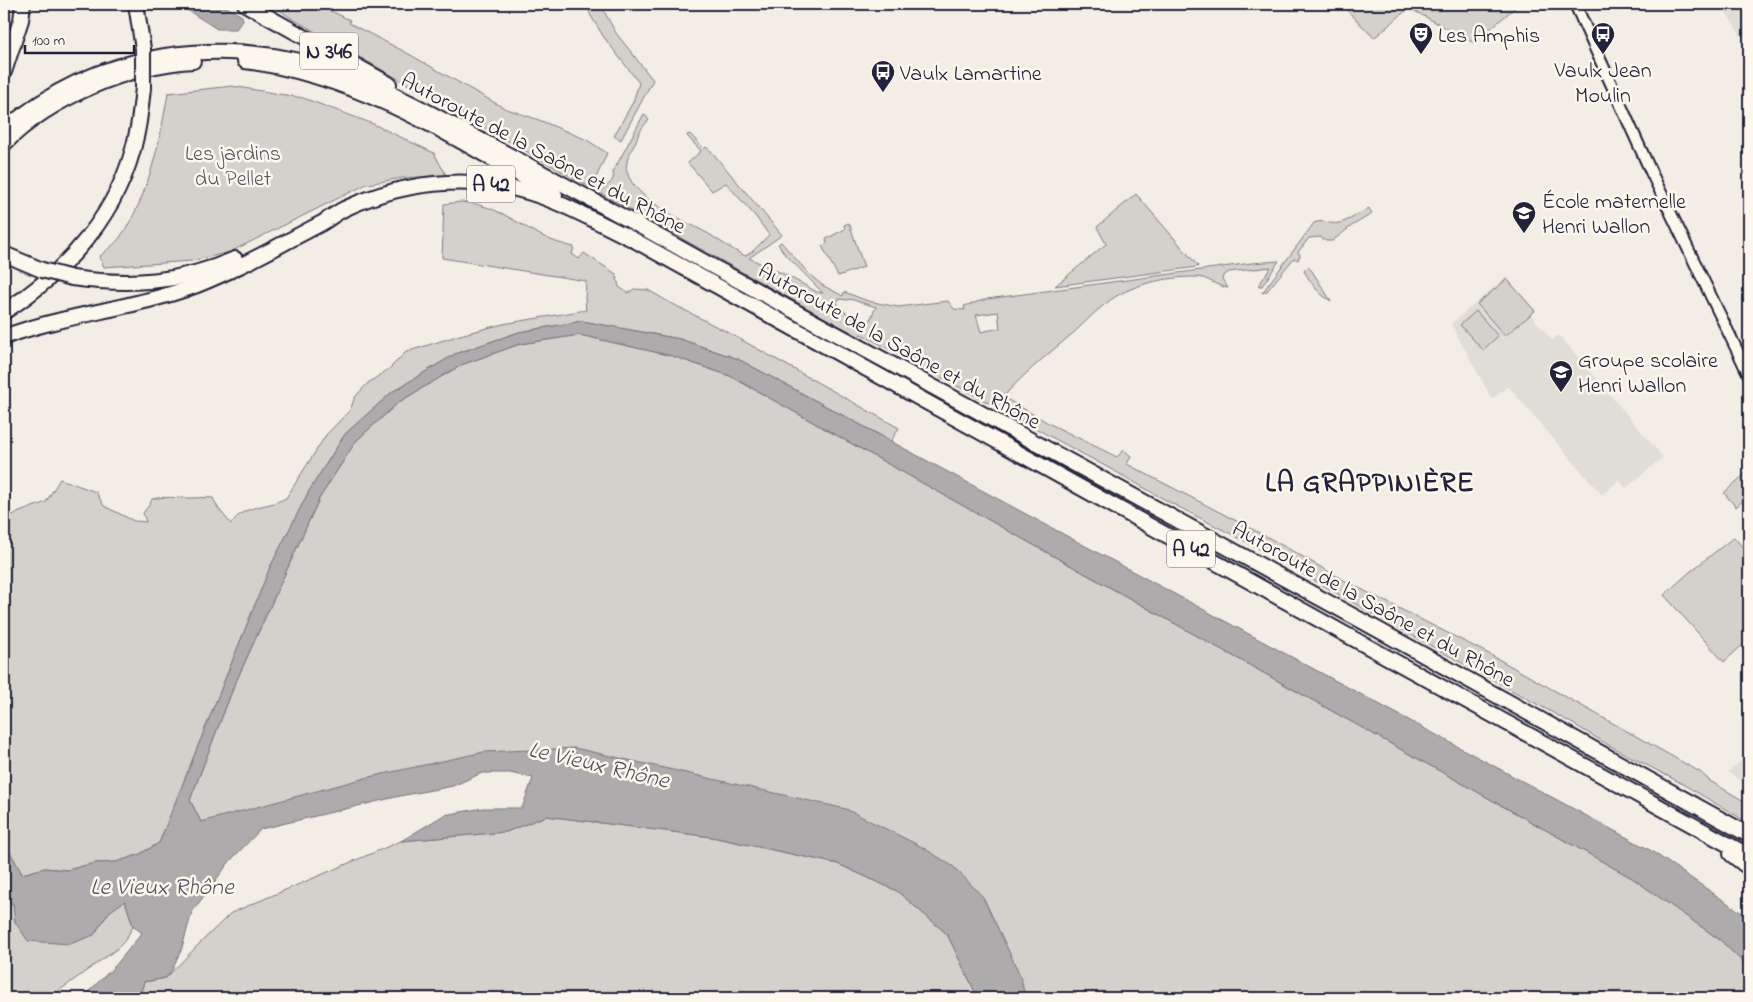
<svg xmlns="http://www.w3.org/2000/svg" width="1753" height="1002" viewBox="0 0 1753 1002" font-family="'Indie Flower',sans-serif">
  <rect width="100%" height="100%" fill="#f2eee5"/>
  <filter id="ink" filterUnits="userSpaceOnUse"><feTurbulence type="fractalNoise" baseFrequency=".02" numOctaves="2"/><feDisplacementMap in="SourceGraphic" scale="10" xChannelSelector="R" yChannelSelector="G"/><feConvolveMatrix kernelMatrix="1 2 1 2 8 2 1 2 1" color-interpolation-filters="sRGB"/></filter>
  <g filter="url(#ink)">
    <g fill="#e0dcd6">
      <path d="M1720 4H1749V48L1727 14Z"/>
      <path d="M1506 277 1535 311 1531 315 1552 340 1559 335 1663 457 1626 488 1619 480 1602 495 1508 386 1492 399 1451 324Z"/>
      <path d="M1749 754V786L1728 772Z"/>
    </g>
    <g fill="#d4d1cc" stroke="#7b7a84" fill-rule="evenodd">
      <path d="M272 4H316L350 20 349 23 407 53 504 108 539 120 587 140 607 153 593 185V189L331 41 288 16Z"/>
      <path d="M586 4H600L616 33 653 80 621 140 614 136 633 102 639 83 603 36 591 16Z"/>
      <path d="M1341 4H1519L1474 43 1409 8 1374 38Z"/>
      <path d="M232 86 303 98 371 123 434 153 446 175 403 178 367 184 230 252 192 261 104 267 99 257C106 250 116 244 121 236 149 196 160 140 168 93Z"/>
      <path d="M644 114 649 120C642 126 638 135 635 143 631 151 624 163 627 172 635 200 685 221 709 234 721 242 733 250 745 256L753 251 769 235 756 217 726 183 712 191 688 163 701 151 688 137 687 135 690 134 704 149 706 147 710 150 782 235 749 258 786 275 817 292 823 293 784 253 778 244 781 242 809 274 822 285 843 296 844 292 868 301 898 307 948 301 954 309 965 310 964 306 987 299 1252 263 1279 261 1262 286H1258L1271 267 1229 272 1223 276 1222 279 1228 288C1217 287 1208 277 1196 277 1165 277 1130 284 1105 304 1091 315 1079 329 1065 340 1043 358 1022 376 1003 397L1050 424 1117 457 1124 450 1131 456 1127 464 1273 540 1347 582 1489 654 1700 772 1710 781 1749 804V823L1679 782 1612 747 1575 725 1373 614 1254 546 1171 503 1118 473 861 334 859 337 600 193C605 185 616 183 613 172ZM840 299 847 300 850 299 876 307 868 324 846 313 837 303V301ZM998 312 1000 328 981 332 976 315Z"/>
      <path d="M1136 194 1198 266 1197 267 1055 286 1106 244 1097 227Z"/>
      <path d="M461 202C500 205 518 226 551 240 558 243 566 245 574 247L572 254 579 259 584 253 616 274 619 287 628 293 634 289 648 290 667 301 731 334 899 428 891 441 738 359 680 339 582 321 519 332 455 354 392 392 345 434 309 491 270 568 159 843 138 855 116 862 95 863 67 870 45 868 22 874 4 841V518L46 502 60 479 96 492 104 506 134 521 146 522 143 513 150 504 152 499C164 496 176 498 189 498 197 498 205 497 213 498L218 508 231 524C245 503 266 509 286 498L326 435 350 410 355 397 368 383 389 369 406 352 460 335 503 324 586 310 585 298 586 281 442 258 444 204Z"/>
      <path d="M1369 208 1372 214 1353 225 1332 241H1326L1320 237 1309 238 1298 252 1300 255 1298 260 1294 258 1267 291 1262 293 1314 223C1322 219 1330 225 1339 223 1349 221 1360 213 1369 208Z"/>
      <path d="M849 223 864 267 838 276 822 246 827 243 826 239 845 229 844 225Z"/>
      <path d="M1308 267 1312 271 1331 301C1318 294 1311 283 1304 271Z"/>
      <path d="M1507 279 1535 311 1505 336 1477 304Z"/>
      <path d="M1476 311 1498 336 1483 350 1460 325Z"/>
      <path d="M580 335 672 356 730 376 1632 878 1720 940 1749 968V998H1025L1020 977 983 897 575 748 259 808 201 822 190 800 234 686 319 499 356 441 399 402 461 365 520 344Z"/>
      <path d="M1749 470V495L1736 507 1724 493Z"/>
      <path d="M1734 537 1749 555V639L1724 662 1664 595 1691 571Z"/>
      <path d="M546 816 712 837 838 864 897 891 947 934 978 998H139L144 982 166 978 202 941 231 913 401 841 506 832Z"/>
      <path d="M4 900 13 904 15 922 94 935 109 912 125 900 133 926 126 939 118 948 49 998H4Z"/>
    </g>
    <g fill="#aeabad" stroke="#76747f">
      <path d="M178 4H221L242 16 243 20 236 29H217Z"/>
      <path d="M582 321 680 339 738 359 1650 850 1742 913 1749 920V968L1720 940 1632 878 730 376 672 356 580 335 520 344 461 365 399 402 356 441 319 499 234 686 190 800 201 822 369 777 484 752 575 748 846 809 922 847 954 867 983 897 1021 977 1025 998H978L947 934 897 891 838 864 712 837 546 816 506 832 401 841 444 815 483 808H522L533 778 510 773H482L453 786 400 796 261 829 230 861 192 912 181 951 172 970 166 978 144 982 139 998H82L115 966 142 933 133 926 125 901 109 912 94 935 70 944 28 941 15 922 13 904 4 900V841L22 874 45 868 67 870 95 863 116 862 138 855 159 843 270 567 309 491 345 434 392 392 455 354 519 332Z"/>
    </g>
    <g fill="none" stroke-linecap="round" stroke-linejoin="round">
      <g stroke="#22223b" stroke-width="14">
        <path id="minor" d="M1575 4 1651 172 1749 375"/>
      </g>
      <g stroke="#22223b" stroke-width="18">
        <g id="highway">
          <path d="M136 4 143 49"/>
          <path d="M245 4 389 84"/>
          <path d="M245 61C359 75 457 139 555 195"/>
          <path d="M4 72 21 20 23 4"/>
          <path d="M4 131C95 49 227 33 341 73 398 93 451 125 505 153 574 190 642 227 710 265L1364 622 1749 835"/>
          <path d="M4 144C49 98 128 65 193 61"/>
          <path d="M4 254 42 270"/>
          <path d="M72 278C130 286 180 283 235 259"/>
          <path d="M4 312C67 271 120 213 136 137 140 121 141 105 143 88"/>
          <path d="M4 337C66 314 134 309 197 285 240 268 280 245 322 223 329 219 336 213 344 209 410 178 485 173 553 201 580 212 607 227 634 240L1354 639 1749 856"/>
          <path d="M1731 854 1749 868"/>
        </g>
      </g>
      <use href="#minor" stroke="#fbf7ec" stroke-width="10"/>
      <use href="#highway" stroke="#fbf7ec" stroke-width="14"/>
      <g stroke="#22223b" stroke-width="18" stroke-linecap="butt">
        <g id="highway-bridge">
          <path d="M143 49V88"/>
          <path d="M42 270 72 278"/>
        </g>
      </g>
      <use href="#highway-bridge" stroke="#fbf7ec" stroke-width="14"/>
    </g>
  </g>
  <defs>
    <g id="theatre-pin" transform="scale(1.25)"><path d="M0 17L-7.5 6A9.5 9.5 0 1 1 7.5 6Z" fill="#22223b" stroke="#fbf7ec"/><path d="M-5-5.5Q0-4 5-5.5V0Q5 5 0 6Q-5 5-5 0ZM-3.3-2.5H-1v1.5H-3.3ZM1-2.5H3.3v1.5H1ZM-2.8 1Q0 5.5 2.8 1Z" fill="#fff"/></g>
    <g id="bus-pin" transform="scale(1.25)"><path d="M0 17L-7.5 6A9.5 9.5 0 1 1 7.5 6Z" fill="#22223b" stroke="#fbf7ec"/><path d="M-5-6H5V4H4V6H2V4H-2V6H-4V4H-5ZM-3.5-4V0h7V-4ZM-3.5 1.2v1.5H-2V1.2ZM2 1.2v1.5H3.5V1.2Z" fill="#fff"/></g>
    <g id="school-pin" transform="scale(1.25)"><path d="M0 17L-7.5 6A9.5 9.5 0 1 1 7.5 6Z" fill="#22223b" stroke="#fbf7ec"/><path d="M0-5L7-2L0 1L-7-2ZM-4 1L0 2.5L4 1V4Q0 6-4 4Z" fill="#fff"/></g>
  </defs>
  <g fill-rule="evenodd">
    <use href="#theatre-pin" x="1421" y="34"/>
    <use href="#bus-pin" x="1603" y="34"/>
    <use href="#bus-pin" x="883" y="72"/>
    <use href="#school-pin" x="1524" y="213"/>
    <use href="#school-pin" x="1561" y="372"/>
  </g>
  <g text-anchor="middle" stroke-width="5" stroke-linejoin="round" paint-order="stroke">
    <g fill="#fbf7ec" stroke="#636270" stroke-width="1">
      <rect x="300" y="32.5" width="58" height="37" rx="4"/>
      <rect x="467" y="165.5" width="48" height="37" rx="4"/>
      <rect x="1167" y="530.5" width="48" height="37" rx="4"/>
    </g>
    <g font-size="21" font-weight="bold" fill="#22223b">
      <text x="329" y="58">N 346</text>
      <text x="491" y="191">A 42</text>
      <text x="1191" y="556">A 42</text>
    </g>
    <g font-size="22" fill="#22223b" stroke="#fbf7ec" text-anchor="start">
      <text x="1438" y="42">Les Amphis</text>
      <text x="1603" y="77" text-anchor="middle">Vaulx Jean<tspan x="1603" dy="25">Moulin</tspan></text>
      <text x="900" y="80">Vaulx Lamartine</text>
      <text x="1542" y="208">École maternelle<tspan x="1542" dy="25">Henri Wallon</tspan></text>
      <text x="1578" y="367">Groupe scolaire<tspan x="1578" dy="25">Henri Wallon</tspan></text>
    </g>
    <g font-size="22" fill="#575766" stroke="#fbf7ec">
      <text x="233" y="160">Les jardins<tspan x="233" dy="25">du Pellet</tspan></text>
    </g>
    <g font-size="22" fill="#22223b" stroke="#fbf7ec">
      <text transform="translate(544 152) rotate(28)" y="8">Autoroute de la Saône et du Rhône</text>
      <text transform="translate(900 345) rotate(29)" y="8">Autoroute de la Saône et du Rhône</text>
      <text transform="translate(1374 603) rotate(29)" y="8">Autoroute de la Saône et du Rhône</text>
    </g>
    <g font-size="24" font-style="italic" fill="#535263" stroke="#fbf7ec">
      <text transform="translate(599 764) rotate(13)" y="8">Le Vieux Rhône</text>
      <text x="162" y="894">Le Vieux Rhône</text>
    </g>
    <g font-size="28" font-weight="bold" letter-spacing="1" fill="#22223b" stroke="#fbf7ec">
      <text x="1370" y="491">LA GRAPPINIÈRE</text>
    </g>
  </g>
  <rect width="1753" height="1002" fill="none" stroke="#fbf7ec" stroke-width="20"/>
  <rect x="10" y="10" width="1733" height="982" fill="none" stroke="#22223b" stroke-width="2" filter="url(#ink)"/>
  <path d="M25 45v8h109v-8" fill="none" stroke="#22223b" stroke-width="2.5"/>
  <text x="32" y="45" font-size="15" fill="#22223b" stroke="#fbf7ec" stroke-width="4" paint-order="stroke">100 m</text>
</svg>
